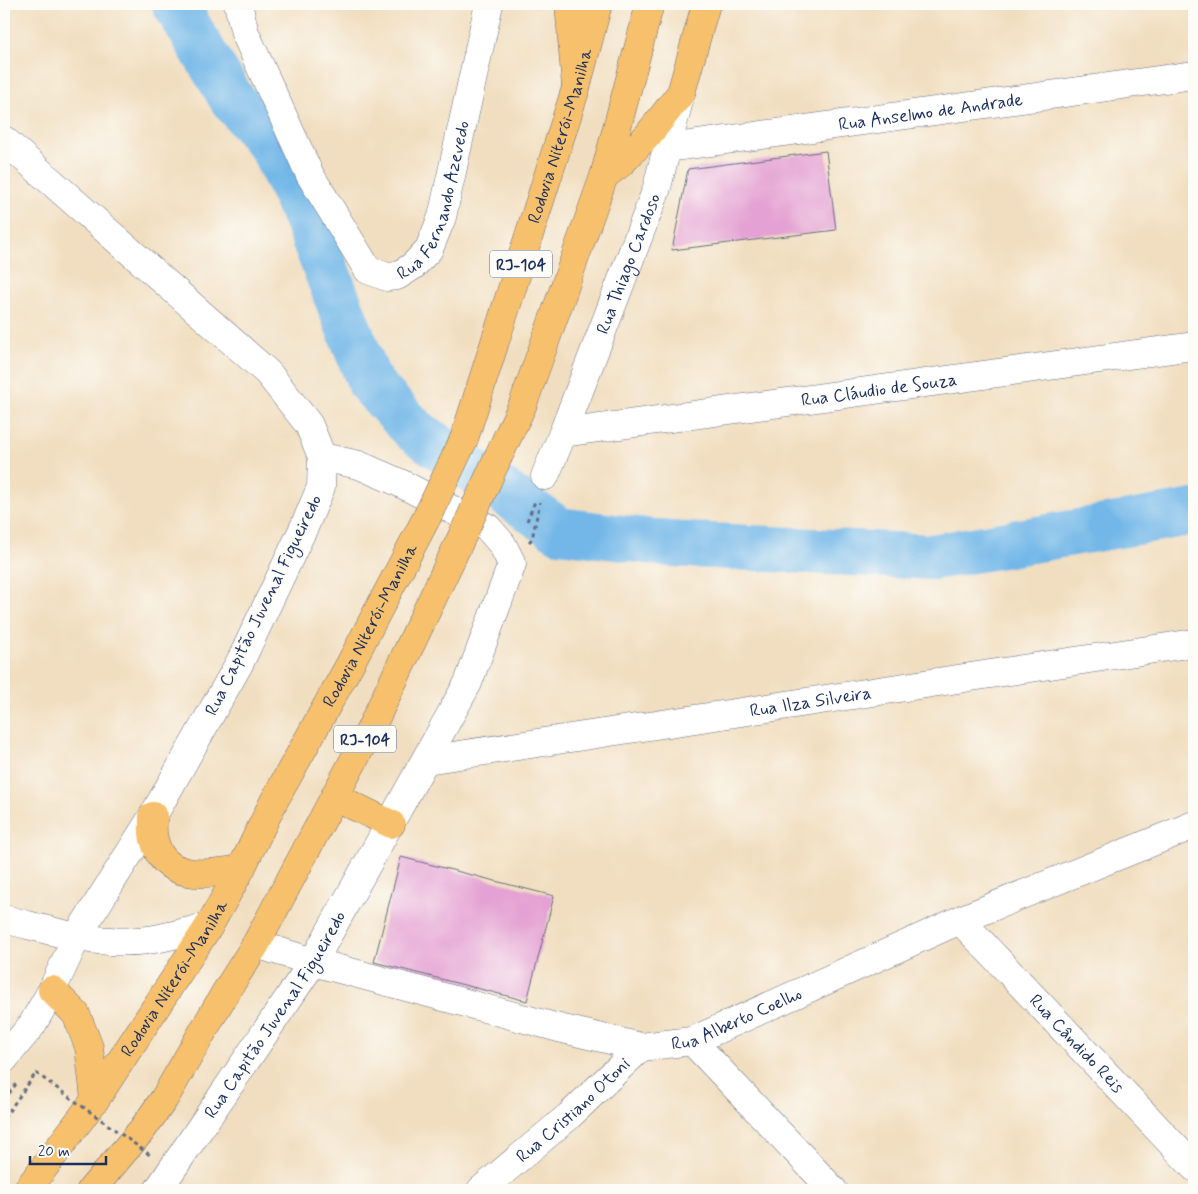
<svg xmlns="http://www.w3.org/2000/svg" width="1198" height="1194" viewBox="0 0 1198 1194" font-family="Mynerve,sans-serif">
  <rect width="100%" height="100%" fill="#fdfcf7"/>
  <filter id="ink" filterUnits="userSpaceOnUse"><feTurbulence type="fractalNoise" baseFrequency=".02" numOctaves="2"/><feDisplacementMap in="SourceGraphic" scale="10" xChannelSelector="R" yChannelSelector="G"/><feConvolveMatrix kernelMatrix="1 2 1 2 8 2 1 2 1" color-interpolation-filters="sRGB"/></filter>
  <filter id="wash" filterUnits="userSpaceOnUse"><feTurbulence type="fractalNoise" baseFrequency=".0096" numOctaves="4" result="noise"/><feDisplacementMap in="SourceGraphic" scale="20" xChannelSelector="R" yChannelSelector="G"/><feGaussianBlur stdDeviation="1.12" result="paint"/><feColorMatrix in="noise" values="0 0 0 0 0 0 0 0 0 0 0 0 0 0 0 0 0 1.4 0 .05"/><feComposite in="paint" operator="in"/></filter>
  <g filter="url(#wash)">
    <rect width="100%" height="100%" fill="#f1dec0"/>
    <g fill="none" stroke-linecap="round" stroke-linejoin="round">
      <path stroke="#72b7e8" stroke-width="46" d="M175 4 232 99 272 147 306 218 370 383 414 430 559 530 670 544 933 557 1194 512"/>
    </g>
    <g id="blocks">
      <g fill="#e4a1d3">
        <path d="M826 151 836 230 672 250 688 169Z"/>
        <path d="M401 857 554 896 527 1001 374 962Z"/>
      </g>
    </g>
  </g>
  <g filter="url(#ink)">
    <use href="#blocks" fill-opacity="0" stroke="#666c80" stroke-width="1"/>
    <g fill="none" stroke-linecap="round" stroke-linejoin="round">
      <g stroke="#666c80" stroke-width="29">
        <g id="minor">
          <path id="s1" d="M238 4 245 33 310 175 368 270 387 277 397 276 413 266 429 249 442 217 489 4"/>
          <path d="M4 140 268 373 309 425 322 457 321 487 305 525 240 662 153 816 77 936 52 990 32 1025 4 1059"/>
          <path id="s2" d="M668 148 1194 75"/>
          <path id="s3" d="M563 433 1194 346"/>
          <path id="s4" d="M545 476 563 433 656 191 681 93"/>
          <path id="s5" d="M426 760 1194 643"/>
          <path d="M4 919C38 927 74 939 110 941 144 944 176 935 209 926"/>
          <path id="s6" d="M960 920 1194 1167"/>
          <path id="s7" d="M256 944 313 962 559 1028 641 1047 692 1041 960 920 1194 825"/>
          <path d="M692 1041 833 1190"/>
          <path id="s8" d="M158 1190 313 962 468 683 512 564 502 544 488 528 398 482 359 465 322 457"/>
          <path id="s9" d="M481 1190 569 1116 641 1047"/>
        </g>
      </g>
      <g stroke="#666c80" stroke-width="29">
        <g id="major">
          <path d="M569 4 576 87"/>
          <path d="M604 176 620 164 648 135 681 93 706 4"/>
        </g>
      </g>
      <g stroke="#666c80" stroke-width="29">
        <g id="highway">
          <path id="s10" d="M464 439 576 88 598 4"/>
          <path d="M499 455 523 404 604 176 650 4"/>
          <path d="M335 797 391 824"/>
          <path d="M153 816C153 824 152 832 154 839 164 883 209 874 241 869"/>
          <path d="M52 990 76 1014 89 1047 95 1100"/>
          <path id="s11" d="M27 1190 95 1100 209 926 241 869 274 801 350 664 427 517"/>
          <path d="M91 1190 142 1130 164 1099 225 993 256 944 370 730 465 530"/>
        </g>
      </g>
      <g stroke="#666c80" stroke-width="3" stroke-dasharray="4 4" stroke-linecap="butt">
        <path d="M527 521 536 499"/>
        <path d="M529 542 532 539 540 502"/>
        <path d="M4 1100 16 1084"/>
        <path d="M4 1118 36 1073"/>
      </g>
      <use href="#minor" stroke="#fff" stroke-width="28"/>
      <use href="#major" stroke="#f7c06c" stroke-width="28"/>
      <use href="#highway" stroke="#f7c06c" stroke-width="28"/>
      <g stroke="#666c80" stroke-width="29" stroke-linecap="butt">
        <g id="highway-bridge">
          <path d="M427 517 464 439"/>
          <path d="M465 530 499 455"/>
        </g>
      </g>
      <path stroke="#666c80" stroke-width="3" stroke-dasharray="4 4" stroke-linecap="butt" d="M36 1073 150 1155"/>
      <use href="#highway-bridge" stroke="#f7c06c" stroke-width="28"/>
    </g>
  </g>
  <g text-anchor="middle" stroke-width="4" stroke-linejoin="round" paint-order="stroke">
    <g fill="#fdfcf7" stroke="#5f6c8c" stroke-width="1">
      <rect x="490" y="250.5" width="62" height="27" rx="4"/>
      <rect x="334" y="725.5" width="62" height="27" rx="4"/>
    </g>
    <g font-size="16" font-weight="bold" fill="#1b2f5e">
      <text x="521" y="270">RJ-104</text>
      <text x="365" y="745">RJ-104</text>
    </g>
    <g font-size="18" fill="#1b2f5e" stroke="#fdfcf7">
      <text dy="6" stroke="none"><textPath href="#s2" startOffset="265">Rua Anselmo de Andrade</textPath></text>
      <text dy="6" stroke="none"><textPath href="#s10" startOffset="318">Rodovia Niterói-Manilha</textPath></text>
      <text dy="6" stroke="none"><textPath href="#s1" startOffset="416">Rua Fernando Azevedo</textPath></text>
      <text dy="6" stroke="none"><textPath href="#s4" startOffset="228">Rua Thiago Cardoso</textPath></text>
      <text dy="6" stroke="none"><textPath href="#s3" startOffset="319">Rua Cláudio de Souza</textPath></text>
      <text transform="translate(263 605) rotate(-64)" y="6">Rua Capitão Juvenal Figueiredo</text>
      <text dy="6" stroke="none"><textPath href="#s11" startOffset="662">Rodovia Niterói-Manilha</textPath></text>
      <text dy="6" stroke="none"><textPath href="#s5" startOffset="389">Rua Ilza Silveira</textPath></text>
      <text dy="6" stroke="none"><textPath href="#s11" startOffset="258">Rodovia Niterói-Manilha</textPath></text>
      <text dy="6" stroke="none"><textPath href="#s8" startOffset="211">Rua Capitão Juvenal Figueiredo</textPath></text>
      <text dy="6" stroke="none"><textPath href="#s7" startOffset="499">Rua Alberto Coelho</textPath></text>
      <text dy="6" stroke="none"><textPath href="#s6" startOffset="170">Rua Cândido Reis</textPath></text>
      <text dy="6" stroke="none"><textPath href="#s9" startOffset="122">Rua Cristiano Otoni</textPath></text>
    </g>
  </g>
  <rect width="1198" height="1194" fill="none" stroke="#fdfcf7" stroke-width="20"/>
  <path d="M30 1156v8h76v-8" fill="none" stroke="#1b2f5e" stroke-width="2.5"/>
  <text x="38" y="1156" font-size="15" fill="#1b2f5e" stroke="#fdfcf7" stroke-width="4" paint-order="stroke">20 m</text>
</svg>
